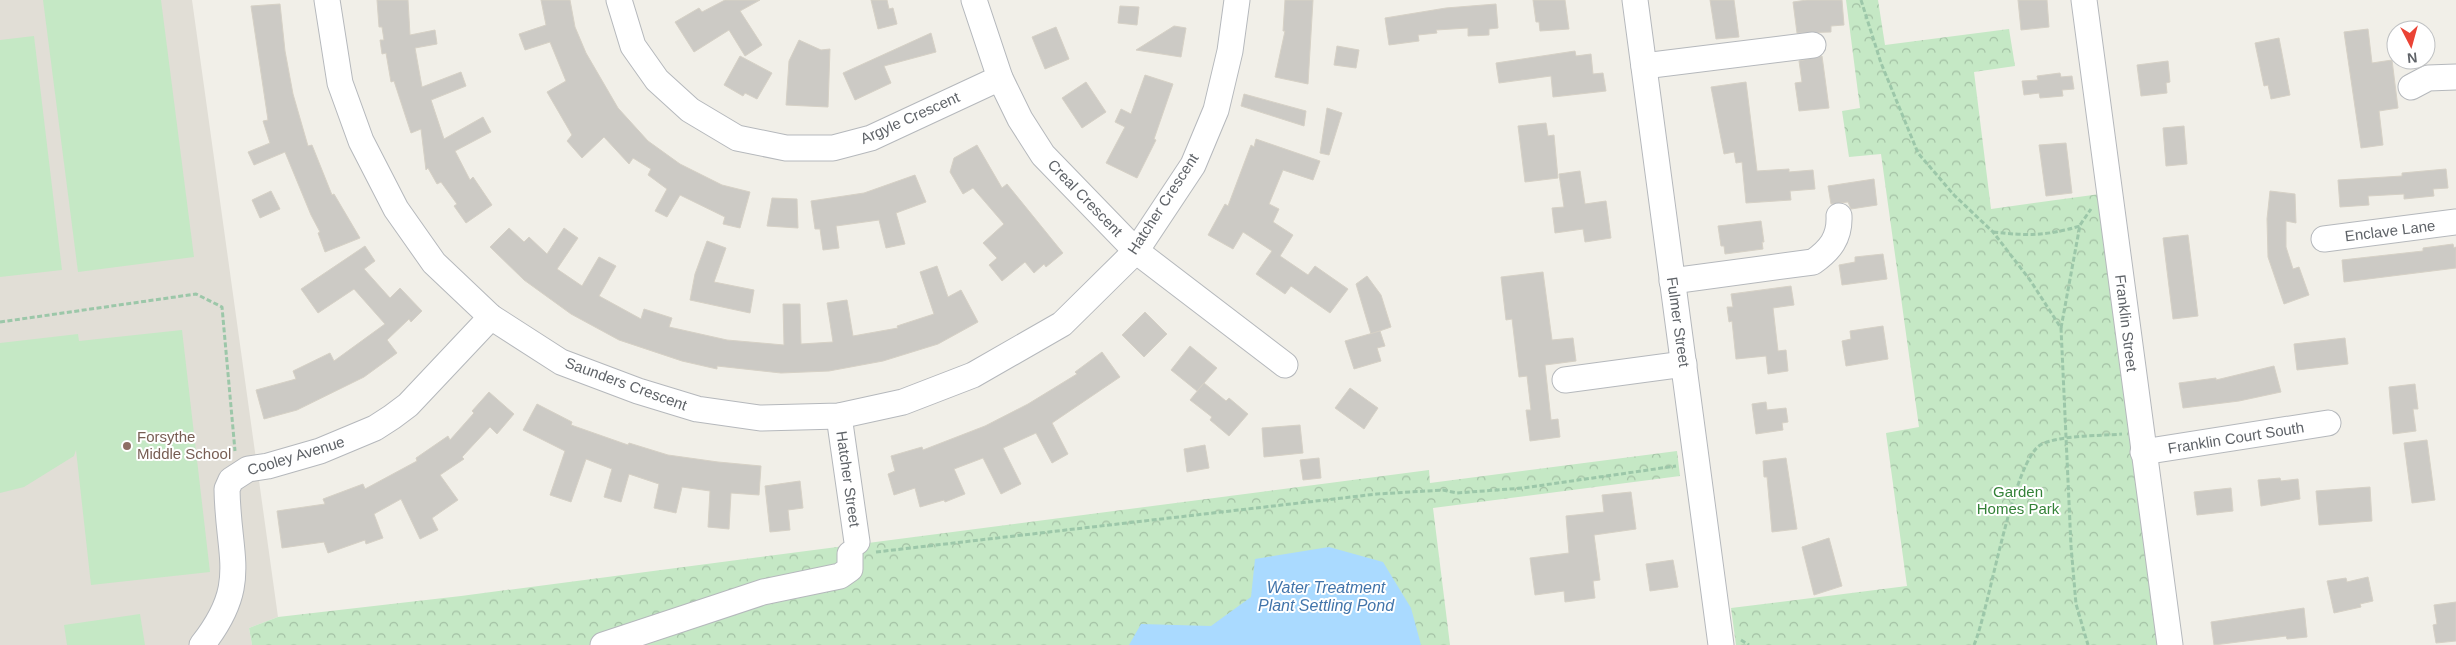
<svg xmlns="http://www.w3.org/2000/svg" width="2456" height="645" viewBox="0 0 2456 645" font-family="Arial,sans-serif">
  <defs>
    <pattern id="forest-crowns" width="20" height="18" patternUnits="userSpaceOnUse" patternTransform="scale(1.25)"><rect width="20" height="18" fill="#c5e8c5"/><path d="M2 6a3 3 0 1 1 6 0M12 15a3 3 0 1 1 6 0" fill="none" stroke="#a3c0a4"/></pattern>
  </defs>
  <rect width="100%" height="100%" fill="#f1efe8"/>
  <path fill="#e1ded6" d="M0 0H192L278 617 249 628 252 645H0Z"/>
  <g fill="#c5e8c5">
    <path d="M43 0H161L194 257 78 272Z"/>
    <path d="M34 36 62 270 0 277V40Z"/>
    <path d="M182 330 210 572 91 585 76 450 74 456 24 487 0 493V343L78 334 79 341Z"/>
    <path d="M140 614 145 645H67L64 625Z"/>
  </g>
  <g fill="url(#forest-crowns)">
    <path d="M1846 0H1878L1885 45 2009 29 2015 66 1974 72 1991 209 2100 194 2161 645H1736L1731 608 1907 586 1886 433 1919 427 1881 154 1849 157 1842 111 1860 108Z"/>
    <path d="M1677 451 1680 476 1433 508 1450 645H252L249 628 278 617 461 596 1429 470 1430 483Z"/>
  </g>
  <path fill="#aadaff" d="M1329 547 1383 562 1411 608 1421 645H1129L1141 624 1211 626 1251 597 1255 559Z"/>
  <g fill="#cccac5" stroke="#d6d1c6">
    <path d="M377 0H408L410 35 435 30 437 44 415 48 422 87 461 72 466 86 431 100 444 139 483 117 491 132 455 151 470 180 473 177 492 205 466 223 454 206 457 204 441 182 437 184 428 168 426 170 421 129 411 133 394 81 391 82 386 53 382 54 380 40H384L382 27H379Z"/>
    <path d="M541 0H570L575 27 586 53 618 108 648 141 680 164 722 185 750 192 740 228 723 224 725 217 680 195 667 217 655 211 667 189 648 175 651 169 633 158 629 164 604 137 582 158 567 141 572 135 547 92 566 81 550 42 525 50 519 34 546 25Z"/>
    <path d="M725 0H760L740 11 762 45 745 56 729 30 694 52 675 22 699 8 702 12Z"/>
    <path d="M871 0H887L889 9 893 8 897 24 878 29Z"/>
    <path d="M1285 0H1313L1308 84 1275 77 1285 31H1283Z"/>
    <path d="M1533 0H1565L1569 29 1540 31 1539 22H1536Z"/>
    <path d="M1710 0H1734L1739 37 1716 39Z"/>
    <path d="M1807 0H1842L1844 25 1831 26V32L1797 33 1793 2Z"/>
    <path d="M2018 0H2047L2049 27 2021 30Z"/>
    <path d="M280 4 285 51 293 94 308 146 312 145 332 195 334 194 360 238 325 252 318 233 320 232 311 215 285 152 254 165 248 152 270 143 263 121 268 120 251 6Z"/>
    <path d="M1496 4 1498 28 1489 29V35L1468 36V28L1436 30 1437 33 1418 35 1419 41 1389 45 1385 18 1446 8Z"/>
    <path d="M1120 6 1139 7 1137 25 1118 23Z"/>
    <path d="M1174 26 1186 28 1181 57 1136 50Z"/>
    <path d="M1056 27 1069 59 1045 69 1032 37Z"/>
    <path d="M2368 29 2372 63 2392 60 2398 108 2379 111 2383 145 2361 148 2344 32Z"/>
    <path d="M931 33 936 52 884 66 891 83 855 100 843 73Z"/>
    <path d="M2279 38 2290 95 2271 99 2268 85 2264 86 2255 43Z"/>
    <path d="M799 40 821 50 830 49 828 107 786 105 789 61Z"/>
    <path d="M1337 46 1359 50 1356 68 1334 65Z"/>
    <path d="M1575 51 1576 56 1591 54 1593 74 1603 73 1606 91 1553 97 1551 76 1499 83 1496 63Z"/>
    <path d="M740 56 772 73 757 99 745 93 743 96 724 85Z"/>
    <path d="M1822 56 1829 108 1799 111 1795 83 1802 82 1799 61Z"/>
    <path d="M2168 61 2170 82 2166 83 2167 93 2141 96 2137 65Z"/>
    <path d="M2060 73 2061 77 2072 76 2074 89 2062 90 2063 96 2040 98 2039 93 2024 95 2022 81 2038 80 2037 76Z"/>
    <path d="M1145 75 1173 84 1154 139 1156 140 1137 178 1106 163 1125 127 1115 122 1121 109 1131 114Z"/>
    <path d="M1086 82 1106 112 1082 128 1062 98Z"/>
    <path d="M1746 82 1757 171 1789 169V172L1813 170 1815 189 1790 191 1791 200 1746 203 1742 162 1736 163 1734 152 1724 154 1711 87Z"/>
    <path d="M1244 94 1306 111 1304 126 1241 106Z"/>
    <path d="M1327 108 1342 113 1329 155 1320 153Z"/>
    <path d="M1546 123 1548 136 1554 135 1558 178 1525 182 1518 126Z"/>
    <path d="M2184 126 2187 164 2166 166 2163 128Z"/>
    <path d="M1256 139 1320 161 1313 180 1283 170 1269 204 1279 209 1273 222 1293 235 1280 256 1308 275 1315 266 1348 289 1330 313 1291 286 1285 294 1256 274 1272 251 1243 232 1233 249 1208 235 1225 204 1228 206 1251 145 1254 147Z"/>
    <path d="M2066 143 2072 193 2046 196 2039 145Z"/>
    <path d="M977 145 1002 188 1007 184 1063 253 1046 267 1044 264 1034 273 1025 262 1002 281 989 265 997 258 983 243 1004 224 973 188 963 194 950 172 954 158Z"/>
    <path d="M2446 169 2448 188 2433 189 2434 196 2404 199V194L2368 196 2369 205 2340 207 2338 180 2402 176V173Z"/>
    <path d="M1580 171 1585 204 1606 201 1611 238 1585 242 1583 229 1555 233 1552 208 1564 207 1559 174Z"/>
    <path d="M915 175 926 202 896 213 905 244 886 248 879 220 836 226 839 248 823 250 820 229H815L811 201 864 193Z"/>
    <path d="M1874 179 1877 205 1851 209 1848 202 1831 204 1828 186Z"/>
    <path d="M271 191 280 209 260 218 252 200Z"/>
    <path d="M2270 191 2295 194 2296 223 2286 221V247L2293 269 2299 267 2309 295 2284 304 2268 257 2267 219Z"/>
    <path d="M772 198 797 199 798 228 767 226Z"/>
    <path d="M1761 221 1764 242H1762L1763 249 1725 254 1724 246H1721L1718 226Z"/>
    <path d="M509 228 524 242 529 237 547 254 564 228 578 238 557 269 582 286 599 257 616 266 599 296 641 319 644 309 672 318 669 327 727 340 784 345 783 304H800L801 344 833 342 827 303 847 300 853 336 898 328 897 326 934 314 920 272 937 266 948 297 961 290 978 322 938 344 883 361 829 371 781 373 717 366V369L682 361 619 340 571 314 524 280 490 247Z"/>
    <path d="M2188 235 2198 316 2173 319 2163 238Z"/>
    <path d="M707 241 726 248 714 282 754 290 750 313 690 300 695 274Z"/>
    <path d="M2453 244 2454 248 2456 247V268L2344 282 2342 260 2423 251V248Z"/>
    <path d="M365 246 375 261 364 269 390 298 400 288 422 311 411 322 409 319 387 340 397 353 364 377 297 410 264 419 256 390 296 379 293 371 330 353 334 361 385 324 354 289 318 313 301 289Z"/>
    <path d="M1883 254 1887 279 1842 285 1839 265 1855 262V257Z"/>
    <path d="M1543 272 1552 340 1573 338 1576 361 1545 365 1551 420 1558 419 1560 437 1530 441 1526 410H1531L1527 376 1519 377 1512 319 1506 320 1501 277Z"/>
    <path d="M1367 276 1381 295 1391 327 1371 334 1356 284Z"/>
    <path d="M1791 286 1794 305 1773 308 1778 351 1786 350 1788 371 1768 374 1766 356 1736 359 1732 321 1729 322 1727 307H1733L1731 294Z"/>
    <path d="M1145 312 1167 334 1144 357 1122 335Z"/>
    <path d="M1883 326 1888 359 1846 366 1842 341 1851 339 1850 331Z"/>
    <path d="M1380 331 1385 346 1377 348 1381 361 1354 369 1345 341Z"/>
    <path d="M2345 338 2348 364 2297 370 2294 344Z"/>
    <path d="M1190 346 1217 368 1197 391 1171 370Z"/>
    <path d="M1102 352 1120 377 1052 423 1068 454 1052 463 1036 433 1003 448 1021 484 1001 494 983 458 954 469 965 494 945 502 944 500 920 507 915 488 894 495 888 474 895 471 891 456 922 447 923 450 985 426 1028 404 1077 374 1075 372Z"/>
    <path d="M2274 366 2281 392 2239 401 2183 408 2179 383 2216 378V380Z"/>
    <path d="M1204 383 1226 401 1229 398 1248 414 1229 436 1210 420 1212 417 1190 400Z"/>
    <path d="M2415 384 2418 409H2413L2416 431 2393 434 2389 387Z"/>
    <path d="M1350 388 1378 408 1364 429 1335 408Z"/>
    <path d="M489 392 514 414 497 434 490 427 462 457 464 459 440 475 458 500 432 518 438 530 420 539 401 499 374 514 383 538 366 544 365 540 328 553 324 542 282 548 277 511 325 504 323 499 363 484 365 489 417 461 416 458 448 436 450 440 474 413 472 411Z"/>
    <path d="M1766 402 1767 410 1786 408 1788 422 1782 423 1783 430 1756 434 1752 404Z"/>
    <path d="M537 404 572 422 571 425 628 445 629 443 668 455 718 462 761 466 759 495 731 493 729 529 708 527 710 491 682 487 676 513 654 508 659 484 629 474 621 502 604 497 612 469 586 459 571 502 550 495 565 451 523 430Z"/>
    <path d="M1300 425 1303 453 1264 457 1262 428Z"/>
    <path d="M2427 440 2435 500 2412 503 2404 443Z"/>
    <path d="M1205 445 1209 468 1187 472 1184 449Z"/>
    <path d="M1319 458 1321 478 1303 480 1300 460Z"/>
    <path d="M1786 458 1797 529 1772 532 1767 477H1764L1763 461Z"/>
    <path d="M2280 478 2281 481 2298 479 2300 499 2261 506 2258 480Z"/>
    <path d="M800 481 803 508 788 510 790 530 770 532 765 486Z"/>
    <path d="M2370 487 2372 521 2319 525 2316 491Z"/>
    <path d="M2231 488 2233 511 2197 515 2194 492Z"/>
    <path d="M1631 492 1636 529 1594 535 1600 580 1593 581 1595 598 1565 602 1564 591 1535 595 1530 558 1569 553 1566 516 1604 512 1602 495Z"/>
    <path d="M1829 538 1842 586 1814 595 1802 547Z"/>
    <path d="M1673 560 1678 587 1650 591 1646 564Z"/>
    <path d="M2368 577 2373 601 2360 604 2361 607 2334 613 2327 581 2346 578 2347 582Z"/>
    <path d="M2456 602V641L2436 643 2433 625 2437 624 2434 605Z"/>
    <path d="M2304 608 2307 637 2287 639 2286 636 2214 645 2211 622Z"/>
  </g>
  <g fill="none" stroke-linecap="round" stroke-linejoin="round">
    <g stroke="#b5b8bc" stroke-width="27">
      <g id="minor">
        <path d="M327 0 340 83 361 141 396 209 434 263 491 317 561 362 638 391 697 409 760 418 839 416 903 402 973 375 1062 324 1136 251 1193 165 1216 110 1230 51 1237 0"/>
        <path d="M619 0 633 46 657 80 690 110 737 138 786 148H833L871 138 1000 78"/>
        <path d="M974 0 1000 78 1020 119 1043 155 1136 251 1285 365"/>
        <path d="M1635 0 1721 645"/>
        <path d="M2084 0 2170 645"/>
        <path d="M1644 66 1813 45"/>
        <path d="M2411 87 2428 78 2456 77"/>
        <path d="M2324 239 2456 222"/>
        <path d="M1672 281 1813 262C1830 250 1840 238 1839 216"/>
        <path d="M1565 380 1684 364"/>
        <path d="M839 416 857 542"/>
        <path d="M2143 452 2328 423"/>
        <path d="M202 645C250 584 228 559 227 489L231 480 248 469 268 466 320 451 375 428 392 417 408 405 491 317"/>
        <path d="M603 645 763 592 840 576 850 569V554"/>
      </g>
    </g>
    <g stroke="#9cc7a9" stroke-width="3" stroke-dasharray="5 2.5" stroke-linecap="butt">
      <path d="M1861 0 1881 63 1918 153 1954 195 1993 232 2030 280 2061 328 2071 546 2076 604 2088 645"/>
      <path d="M1993 232C2028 236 2046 236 2080 226"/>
      <path d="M0 322 196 294 222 307 235 451"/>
      <path d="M2061 328 2080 225 2091 209"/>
      <path d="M876 552 1377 494 1443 490 1457 493 1523 488 1676 466"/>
      <path d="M1741 640 1749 645"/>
      <path d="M1974 645C1989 611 2013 457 2042 444 2062 435 2100 436 2122 434"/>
    </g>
    <use href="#minor" stroke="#fff" stroke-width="25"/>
  </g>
  <circle fill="#8d6e63" stroke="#fff" stroke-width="2" cx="127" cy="446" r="5"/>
  <g text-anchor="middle" stroke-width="4" stroke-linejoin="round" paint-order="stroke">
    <g font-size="15" fill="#5f6368" stroke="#fff">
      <text transform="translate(910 118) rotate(-24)" y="5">Argyle Crescent</text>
      <text transform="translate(1085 198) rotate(46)" y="5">Creal Crescent</text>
      <text transform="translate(1163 204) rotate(-57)" y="5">Hatcher Crescent</text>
      <text transform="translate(2390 231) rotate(-7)" y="5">Enclave Lane</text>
      <text transform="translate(1678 322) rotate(82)" y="5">Fulmer Street</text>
      <text transform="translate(2126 323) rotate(83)" y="5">Franklin Street</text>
      <text transform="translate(626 384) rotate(20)" y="5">Saunders Crescent</text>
      <text transform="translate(2236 438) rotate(-9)" y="5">Franklin Court South</text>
      <text transform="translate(296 456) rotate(-17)" y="5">Cooley Avenue</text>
      <text transform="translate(848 479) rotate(82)" y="5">Hatcher Street</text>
    </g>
    <g font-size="15" fill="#785e54" stroke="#fff" text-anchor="start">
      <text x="137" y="442">Forsythe<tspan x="137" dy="17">Middle School</tspan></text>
    </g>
    <g font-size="15" fill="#348238" stroke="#fff">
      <text x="2018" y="497">Garden<tspan x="2018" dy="17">Homes Park</tspan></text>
    </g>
    <g font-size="16" font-style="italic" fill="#4174aa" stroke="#fff">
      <text x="1326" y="593">Water Treatment<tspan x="1326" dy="18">Plant Settling Pond</tspan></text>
    </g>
  </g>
  <g transform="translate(2411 45) rotate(174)"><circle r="24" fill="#ffffff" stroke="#bfc1c3"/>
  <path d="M0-4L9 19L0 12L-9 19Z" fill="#ea4335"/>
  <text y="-8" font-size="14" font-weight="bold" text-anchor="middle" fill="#5f6368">N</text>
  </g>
</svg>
